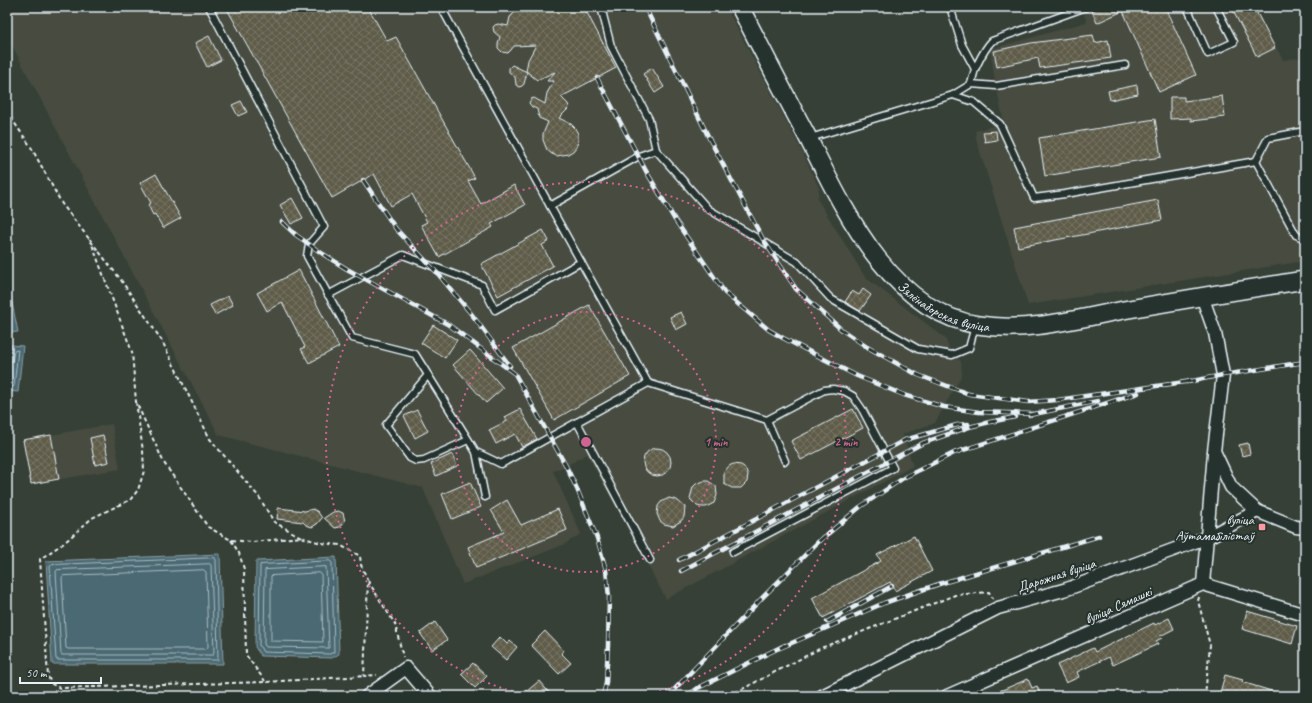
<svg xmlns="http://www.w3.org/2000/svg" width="1312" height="703" viewBox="0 0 1312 703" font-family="Caveat,sans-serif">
  <defs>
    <pattern id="building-cross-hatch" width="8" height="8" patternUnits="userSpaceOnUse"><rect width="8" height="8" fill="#5f5d4a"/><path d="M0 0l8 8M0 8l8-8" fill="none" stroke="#767565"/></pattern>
  </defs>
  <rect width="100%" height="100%" fill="#374036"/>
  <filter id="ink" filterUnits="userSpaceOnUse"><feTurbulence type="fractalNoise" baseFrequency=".025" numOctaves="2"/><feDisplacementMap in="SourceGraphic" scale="8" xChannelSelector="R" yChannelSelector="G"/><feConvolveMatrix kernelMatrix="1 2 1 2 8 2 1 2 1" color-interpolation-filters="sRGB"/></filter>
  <g filter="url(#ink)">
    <g fill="#464c40">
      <path d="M7 7H726L802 151 819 188 818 200 865 277 945 338 952 355 961 361 962 375 935 423 903 434 913 466 666 599 587 454 566 466 553 471 581 534 563 545 463 584 423 488 219 435 7 36Z"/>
      <path d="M1081 7H1254L1283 60 1305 57V261L1028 305 977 142 975 131 1004 123 996 86 990 49 1087 22Z"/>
      <path d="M112 424 120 469 31 484 23 440Z"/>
    </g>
    <g fill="#4b6972" stroke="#8a9fa8">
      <path d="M10 293 18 332 7 333V294Z"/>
      <path d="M11 345 23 346 18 392 7 391V373Z"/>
      <path d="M220 554 223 664H52L46 561Z"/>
      <path d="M336 557 339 654 332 658 261 656 255 647 256 561Z"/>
    </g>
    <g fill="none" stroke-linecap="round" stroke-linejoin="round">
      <g stroke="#a9bbc2" stroke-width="1">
        <path d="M7 362 12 361 14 351 18 350 14 386 13 387H7"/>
        <path d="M215 558 216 560 218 660H58L56 659 50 567 51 565Z"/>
        <path d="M330 561 332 563 334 652 330 654 263 652 259 645 260 565Z"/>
        <path d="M210 564 211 565 214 653 213 655H62L61 654 56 572 57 570Z"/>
        <path d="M326 567 329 648 266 647 264 644 265 570Z"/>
        <path d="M204 570 206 572 208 647 206 649H68L66 648 62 578 63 576Z"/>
        <path d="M320 573 321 574 323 642 271 641V576Z"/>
      </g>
    </g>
    <g fill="url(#building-cross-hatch)" stroke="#e8f1f8">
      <path d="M226 7H368L387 41 396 37 475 178 468 181 481 204 514 185 525 205 491 224 493 227 439 257 421 225 427 222 412 194 391 206 374 174 332 198Z"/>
      <path d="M515 7H584L616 68 561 97 568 104 569 107 567 110 559 118 571 124 575 128 578 134V140L577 146 573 151 568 154 557 156 552 154 547 150 543 140V134L548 122 539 118 537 109 532 107 529 103 531 99 534 98 545 104 547 93 554 81H547L555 72 537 80 526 71 528 60 536 45 514 46 511 50 508 53 502 52 498 48V43L500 37 494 32 493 27 495 25 498 24 508 26 510 17 517 10Z"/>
      <path d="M1101 7H1165L1196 75 1159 92 1123 11 1097 23 1092 11Z"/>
      <path d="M1231 7H1254L1275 48 1257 57Z"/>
      <path d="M1093 35 1095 43 1108 40 1111 58 1040 68 1038 58 997 67 994 51 1031 43Z"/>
      <path d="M209 36 221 60 207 67 195 43Z"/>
      <path d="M512 65 527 72 524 84 522 86 519 87 516 85 515 77 509 72V68Z"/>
      <path d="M652 68 664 87 655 93 643 74Z"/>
      <path d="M1137 85 1138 94 1110 100 1108 91Z"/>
      <path d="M1222 96 1225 117 1191 121V118L1170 119V97H1184V101Z"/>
      <path d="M241 101 247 112 238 116 232 105Z"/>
      <path d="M1155 119 1161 157 1045 176 1039 138Z"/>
      <path d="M996 131 997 140 985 142 983 132Z"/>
      <path d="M156 174 181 218 163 228 155 214 153 215 148 205 151 203 140 183Z"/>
      <path d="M292 198 303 218 291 224 280 205Z"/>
      <path d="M1158 200 1162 220 1018 247 1014 227Z"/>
      <path d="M543 230 549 241 542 245 553 266 498 296 481 264Z"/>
      <path d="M299 270 339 347 309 363 301 349 305 347 282 302 267 311 257 293Z"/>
      <path d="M863 289 871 295 860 311 845 302 852 291 859 295Z"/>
      <path d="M228 296 233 305 215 315 210 305Z"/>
      <path d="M589 305 630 376 554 420 513 348Z"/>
      <path d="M681 312 687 324 676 330 670 317Z"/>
      <path d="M433 325 457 340 445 358 421 343Z"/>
      <path d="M470 350 503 388 486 403 453 365Z"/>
      <path d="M520 409 537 439 522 447 515 434 496 444 489 430 507 421 505 417Z"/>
      <path d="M853 409 863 428 801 460 791 441Z"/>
      <path d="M417 410 428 431 415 438 404 416Z"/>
      <path d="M51 435 59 479 31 484 23 440Z"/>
      <path d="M103 435 109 462 95 465 90 438Z"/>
      <path d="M1248 443 1250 454 1242 456 1239 445Z"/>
      <circle cx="657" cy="462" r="14"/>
      <path d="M452 454 457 466 436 476 431 464Z"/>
      <path d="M733 464 741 465 744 467 748 474 747 482 741 488H732L724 484V472L729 466Z"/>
      <path d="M704 481H708L716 486 717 495 714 503 706 507H701L697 506 690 499 693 487 696 484Z"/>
      <path d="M470 482 481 507 452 519 442 494Z"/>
      <path d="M669 498 677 500 685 507 684 517 681 521 673 526 664 524 660 521 657 514 658 506 661 502Z"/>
      <path d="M507 500 521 525 558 509 567 530 476 568 468 547 504 532 491 510Z"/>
      <path d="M278 508 305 511 313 509 318 512 322 518 317 524 312 527 306 525 303 522 277 519Z"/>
      <path d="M338 511 343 513 345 521 340 527 335 528 324 518 333 512Z"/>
      <path d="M914 536 932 571 895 591 890 582 823 618 812 598 881 561 877 555Z"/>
      <path d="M1247 611 1297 626 1292 644 1242 629Z"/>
      <path d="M1169 618 1174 629 1160 636 1162 638 1156 641 1158 644 1113 665 1109 657 1077 672 1079 677 1066 683 1057 665 1093 648 1095 652 1154 623 1155 625Z"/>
      <path d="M435 622 447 640 432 650 420 633Z"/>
      <path d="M545 631 564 651 561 653 571 663 559 674 531 645Z"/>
      <path d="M500 637 507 644 510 641 517 647 506 660 491 647Z"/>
      <path d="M473 663 487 676 475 688 461 674Z"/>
      <path d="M1225 675 1243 680 1242 682 1281 694V696H1254L1246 694V696H1219Z"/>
      <path d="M1028 679 1032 688 1037 686 1041 696H988Z"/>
      <path d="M539 681 552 696H521Z"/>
    </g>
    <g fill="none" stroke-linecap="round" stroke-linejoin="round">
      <g stroke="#e8f1f8" stroke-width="9">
        <g id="lane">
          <path d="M209 7 324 227 309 244 307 256 352 338 415 354 476 452 485 497"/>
          <path d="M441 7 550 206"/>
          <path d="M601 7 611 46 649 119 656 150 708 209 797 262 831 299 918 349 952 355 969 348 975 326"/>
          <path d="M950 7 962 45 975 69 971 84"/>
          <path d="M1187 7 1208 54 1234 42 1216 7"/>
          <path d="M975 69C980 59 984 49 992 41L1086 7"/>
          <path d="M953 95 974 102 1000 124 1034 198 1065 194 1256 161"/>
          <path d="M810 138 953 95 971 84 996 86 1125 65"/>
          <path d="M1256 161 1296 235 1305 239"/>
          <path d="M1256 161 1268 138 1305 131"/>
          <path d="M328 295 403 255 482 285 495 310 581 262"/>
          <path d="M428 375 386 425 410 458 416 461 424 460 468 440"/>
          <path d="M648 383 767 420 785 461"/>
          <path d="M577 422 650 560"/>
          <path d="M476 452 501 464 648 383 550 206 639 156 656 150"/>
          <path d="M733 552 893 468 862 409 853 396 844 391 833 389 824 390 767 420"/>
        </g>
      </g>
      <g stroke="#e8f1f8" stroke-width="15">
        <g id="street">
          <path d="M1202 296 1215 333 1223 375 1214 451 1231 487 1257 511 1296 527 1305 528"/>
          <path d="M1203 584 1214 453"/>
          <path d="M367 696 406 668 430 696"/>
          <path d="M822 696 998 608 1067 589 1208 537 1257 511"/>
          <path d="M947 696 1203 584 1305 615"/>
        </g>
      </g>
      <g stroke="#e8f1f8" stroke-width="20">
        <g id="secondary">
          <path id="s1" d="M740 7C762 50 784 93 807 136 843 207 889 311 978 325 1028 333 1079 318 1129 309 1187 299 1246 289 1305 280"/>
        </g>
      </g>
      <g stroke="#e8f1f8" stroke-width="2" stroke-dasharray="4 3" stroke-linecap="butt">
        <path d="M7 112 31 147 62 204 121 280 162 341 210 439 259 497 274 522 301 537"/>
        <path d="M90 239 132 352 136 402 164 463 208 527 231 540 252 542 301 537 321 543 340 545 360 556 361 565 368 581 364 676 377 675"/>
        <path d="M136 402 143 451 144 471 138 490 130 500 92 518 64 543 40 559 48 677 52 684 60 688 265 682 364 676"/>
        <path d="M231 540 239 553 244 569 246 655 265 681"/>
        <path d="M368 581 395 624 403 657"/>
        <path d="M1199 597 1198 601 1210 645 1205 696"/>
        <path d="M729 696 821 648 955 595 989 592 993 599"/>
      </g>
      <use href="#lane" stroke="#26332d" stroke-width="6"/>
      <use href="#street" stroke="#26332d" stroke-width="12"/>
      <use href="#secondary" stroke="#26332d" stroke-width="17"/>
      <g stroke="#e8f1f8" stroke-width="4.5">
        <g id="rail">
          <path d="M645 7 710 140 764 241 796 289 842 330 867 347 918 375 969 394 1028 402 1057 400 1192 381"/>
          <path d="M597 78 646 171 675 220 725 293 769 330 783 338 857 376 904 395 944 407 979 412 1034 414"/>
          <path d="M363 180 396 229 439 275 473 316 510 366"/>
          <path d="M282 222 296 235 323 254 347 269 449 325 515 374 566 466 577 489 597 538 606 570 609 597 608 645 606 683 603 696"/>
          <path d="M1187 382 1223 375 1305 362"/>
          <path d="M1029 415 1098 401"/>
          <path d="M679 560 905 440 957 425 968 424"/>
          <path d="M681 571 923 443 969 427 990 422 1015 417"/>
          <path d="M827 622 892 586"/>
          <path d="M780 648 884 603 939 584 1099 536"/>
          <path d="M668 696 762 598 818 542 860 507 905 477 954 453 1138 393"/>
          <path d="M687 696 698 688 785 645"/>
        </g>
      </g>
      <use href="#rail" stroke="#26332d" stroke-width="3" stroke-dasharray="9" stroke-linecap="butt"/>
    </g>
  </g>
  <g fill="none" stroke="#cf6492" stroke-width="2" stroke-dasharray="2 4">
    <circle cx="586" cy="442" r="130"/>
    <path d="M530 696A260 260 0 1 1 642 696"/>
  </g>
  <rect fill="#ff9aa2" stroke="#26332d" stroke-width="1.5" x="1258" y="523" width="8" height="8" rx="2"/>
  <g text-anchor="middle" stroke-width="4" stroke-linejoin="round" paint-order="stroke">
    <g font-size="14" fill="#e8f1f8" stroke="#26332d">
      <text dy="5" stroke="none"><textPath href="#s1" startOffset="371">Зялёнаборская вуліца</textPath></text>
      <text transform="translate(1056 575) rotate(-18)" y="5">Дарожная вуліца</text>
      <text transform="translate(1118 605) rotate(-24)" y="5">вуліца Сямашкі</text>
    </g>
    <g font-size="14" fill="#e8f1f8" stroke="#26332d" text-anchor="end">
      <text x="1254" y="524">вуліца<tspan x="1254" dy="16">Аўтамабілістаў</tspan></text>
    </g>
  </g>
  <circle cx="586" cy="442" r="6" fill="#cf6492" stroke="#26332d" stroke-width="2"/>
  <g font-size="12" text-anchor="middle" font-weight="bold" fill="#cf6492" stroke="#26332d" stroke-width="4" stroke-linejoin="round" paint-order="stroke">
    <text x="716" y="446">1 min</text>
    <text x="846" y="446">2 min</text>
  </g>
  <rect width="1312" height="703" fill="none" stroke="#26332d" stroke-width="24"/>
  <rect x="12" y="12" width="1288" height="679" fill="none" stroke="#e8f1f8" stroke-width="1.5" filter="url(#ink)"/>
  <path d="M20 677v6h81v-6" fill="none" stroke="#e8f1f8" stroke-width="2"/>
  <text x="26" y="677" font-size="12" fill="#e8f1f8" stroke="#26332d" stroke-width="3" paint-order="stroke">50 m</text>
</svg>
